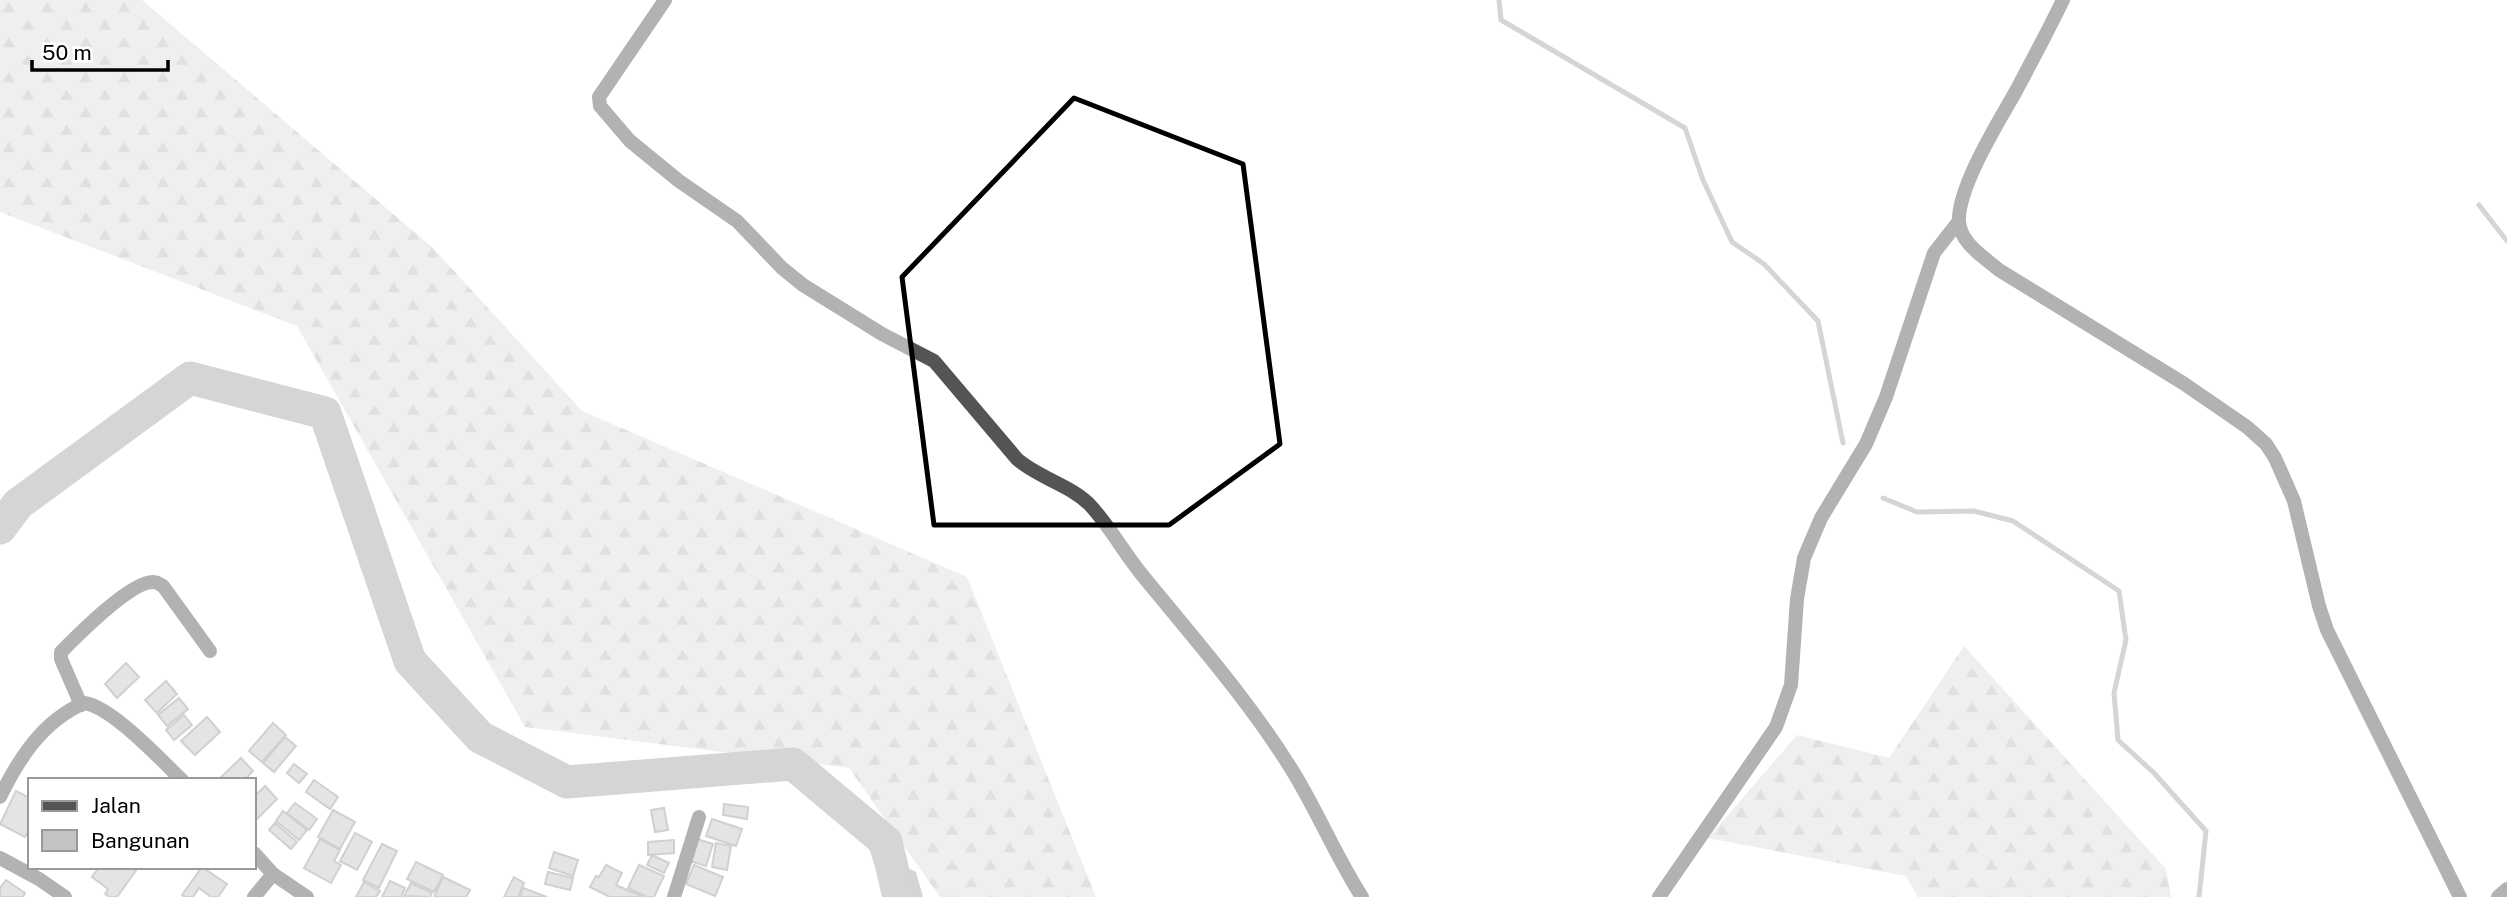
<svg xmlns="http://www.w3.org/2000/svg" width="2507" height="897" viewBox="0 0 2507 897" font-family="'Public Sans',sans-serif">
  <defs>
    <pattern id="forest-firs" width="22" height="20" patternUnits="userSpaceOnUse" patternTransform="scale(1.75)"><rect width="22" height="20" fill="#dbdbdb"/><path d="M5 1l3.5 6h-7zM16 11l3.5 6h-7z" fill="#bababa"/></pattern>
  </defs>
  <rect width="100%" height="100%" fill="#fff"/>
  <g fill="url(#forest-firs)">
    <path d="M0 0H142L432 247 582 411 967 577 1096 897H940L849 768 525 727 297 326 0 212Z"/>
    <path d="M1964 646 2166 869 2171 897H1918L1906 876 1708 838 1797 735 1889 758Z"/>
  </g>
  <path fill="#a2a2a2" d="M869 848 916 872 923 897H885Z"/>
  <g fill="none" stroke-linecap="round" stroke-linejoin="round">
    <g stroke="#a2a2a2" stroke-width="5">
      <path d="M1499 0 1501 20 1685 128 1703 180 1732 242 1764 264 1818 321 1843 443"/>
      <path d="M2479 205 2507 241"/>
      <path d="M1883 498 1917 512 1974 511 2013 521 2119 591 2126 640 2114 693 2118 740 2154 773 2206 831 2199 897"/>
    </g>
    <path stroke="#a2a2a2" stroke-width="33" d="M0 528 18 504 190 378 325 413 410 661 480 737 567 782 793 764 886 842 899 897"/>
  </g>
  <g fill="#c4c4c4" stroke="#989898" stroke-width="2">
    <path d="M126 663 139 677 117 698 105 684Z"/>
    <path d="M166 681 177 694 157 713 145 700Z"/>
    <path d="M179 698 188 709 167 726 158 715Z"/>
    <path d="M184 715 192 725 174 740 166 730Z"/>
    <path d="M207 717 220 732 195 755 181 741Z"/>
    <path d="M273 723 286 735 262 762 249 751Z"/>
    <path d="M285 737 296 746 274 772 263 763Z"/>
    <path d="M241 758 253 771 244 780H218Z"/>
    <path d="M294 764 307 774 299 783 287 773Z"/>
    <path d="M314 780 338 797 330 809 306 792Z"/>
    <path d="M265 786 277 799 257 819 254 815V797Z"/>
    <path d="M16 791 30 798V828L25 837 0 824Z"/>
    <path d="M295 803 317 819 309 830 287 813Z"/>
    <path d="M724 804 748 807 747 819 723 815Z"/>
    <path d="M664 808 668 830 655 832 651 810Z"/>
    <path d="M333 810 355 822 340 849 318 837Z"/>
    <path d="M283 811 307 830 299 840 276 821Z"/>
    <path d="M712 819 742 829 736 846 706 836Z"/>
    <path d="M275 823 297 842 291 849 269 830Z"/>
    <path d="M355 833 372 842 357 870 340 861Z"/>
    <path d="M320 839 340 850 334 861 341 865 331 883 304 868Z"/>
    <path d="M697 839 713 844 706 866 690 861Z"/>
    <path d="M674 840V853L648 855V842Z"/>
    <path d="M716 843 731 846 727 870 712 867Z"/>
    <path d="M382 844 397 851 379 888 363 880Z"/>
    <path d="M554 852 578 860 573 876 549 868Z"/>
    <path d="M652 855 669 863 664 873 647 865Z"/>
    <path d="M416 862 443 875 434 892 407 879Z"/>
    <path d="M606 865 622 873 616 885 643 897H610L590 887 596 876 599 877Z"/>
    <path d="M639 865 664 876 654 897H647L628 888Z"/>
    <path d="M694 865 723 877 715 896 686 884Z"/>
    <path d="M99 867H134L137 869 117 897H110L105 894 108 889 92 877Z"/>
    <path d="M202 867 227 884 218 897H211L199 888 193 897H185L182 895Z"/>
    <path d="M548 872 573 878 570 890 545 884Z"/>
    <path d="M443 877 470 890 466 897H434Z"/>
    <path d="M514 877 524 883 518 897H504Z"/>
    <path d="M6 880 25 893 23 897H0V888Z"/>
    <path d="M390 881 405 888 401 897H382Z"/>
    <path d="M364 882 380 891 376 897H356Z"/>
    <path d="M411 883 432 893 430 897 404 896Z"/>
    <path d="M523 888 547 897H520Z"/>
  </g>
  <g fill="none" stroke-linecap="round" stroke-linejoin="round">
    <g stroke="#545454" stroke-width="14">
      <path d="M665 0 599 97 600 106 630 141 679 181 737 221 782 268 803 285 882 334 934 361 1017 459C1039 478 1070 485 1089 504 1109 525 1124 553 1143 576 1196 641 1252 704 1295 775 1319 815 1337 858 1362 897"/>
      <path d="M2063 0C2048 31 2032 61 2016 91 1999 121 1957 188 1959 222 1961 244 1984 257 1999 270L2183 383 2247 427 2266 444 2275 458 2294 501 2319 606 2327 630 2460 897"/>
      <path d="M81 705 61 659V652C78 635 130 582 153 582 158 582 159 584 163 586L210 651"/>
      <path d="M0 797C19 758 43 721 84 703 111 706 161 760 182 780"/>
      <path d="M254 853 273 874 307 897"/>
      <path d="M0 858 39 879 65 897"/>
      <path d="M254 897 273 874"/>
      <path d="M674 897 699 817"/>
      <path d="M1659 897 1776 727 1791 685 1797 599 1804 558 1821 518 1866 444 1886 397 1934 253 1959 221"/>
      <path d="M2498 897 2507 889"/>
    </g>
  </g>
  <path d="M0 0H2507V897H0ZM1074 98 1243 164 1280 444 1169 525H934L902 277Z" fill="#fff" fill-opacity=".55" fill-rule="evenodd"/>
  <path fill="none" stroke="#000" stroke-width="5" stroke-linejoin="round" d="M1074 98 1243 164 1280 444 1169 525H934L902 277Z"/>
  <rect x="28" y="778" width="228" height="91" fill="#ffffff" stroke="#999999" stroke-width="2"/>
  <rect x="42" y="801" width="35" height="10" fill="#545454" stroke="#999999" stroke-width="2"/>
  <text x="91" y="813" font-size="21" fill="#000000">Jalan</text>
  <rect x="42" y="830" width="35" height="21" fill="#c4c4c4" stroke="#999999" stroke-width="2"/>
  <text x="91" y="848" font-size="21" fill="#000000">Bangunan</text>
  <path d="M32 60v10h136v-10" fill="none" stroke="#000000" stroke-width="3.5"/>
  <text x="42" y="60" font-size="21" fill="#000000" stroke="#ffffff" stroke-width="5" paint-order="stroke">50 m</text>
</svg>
